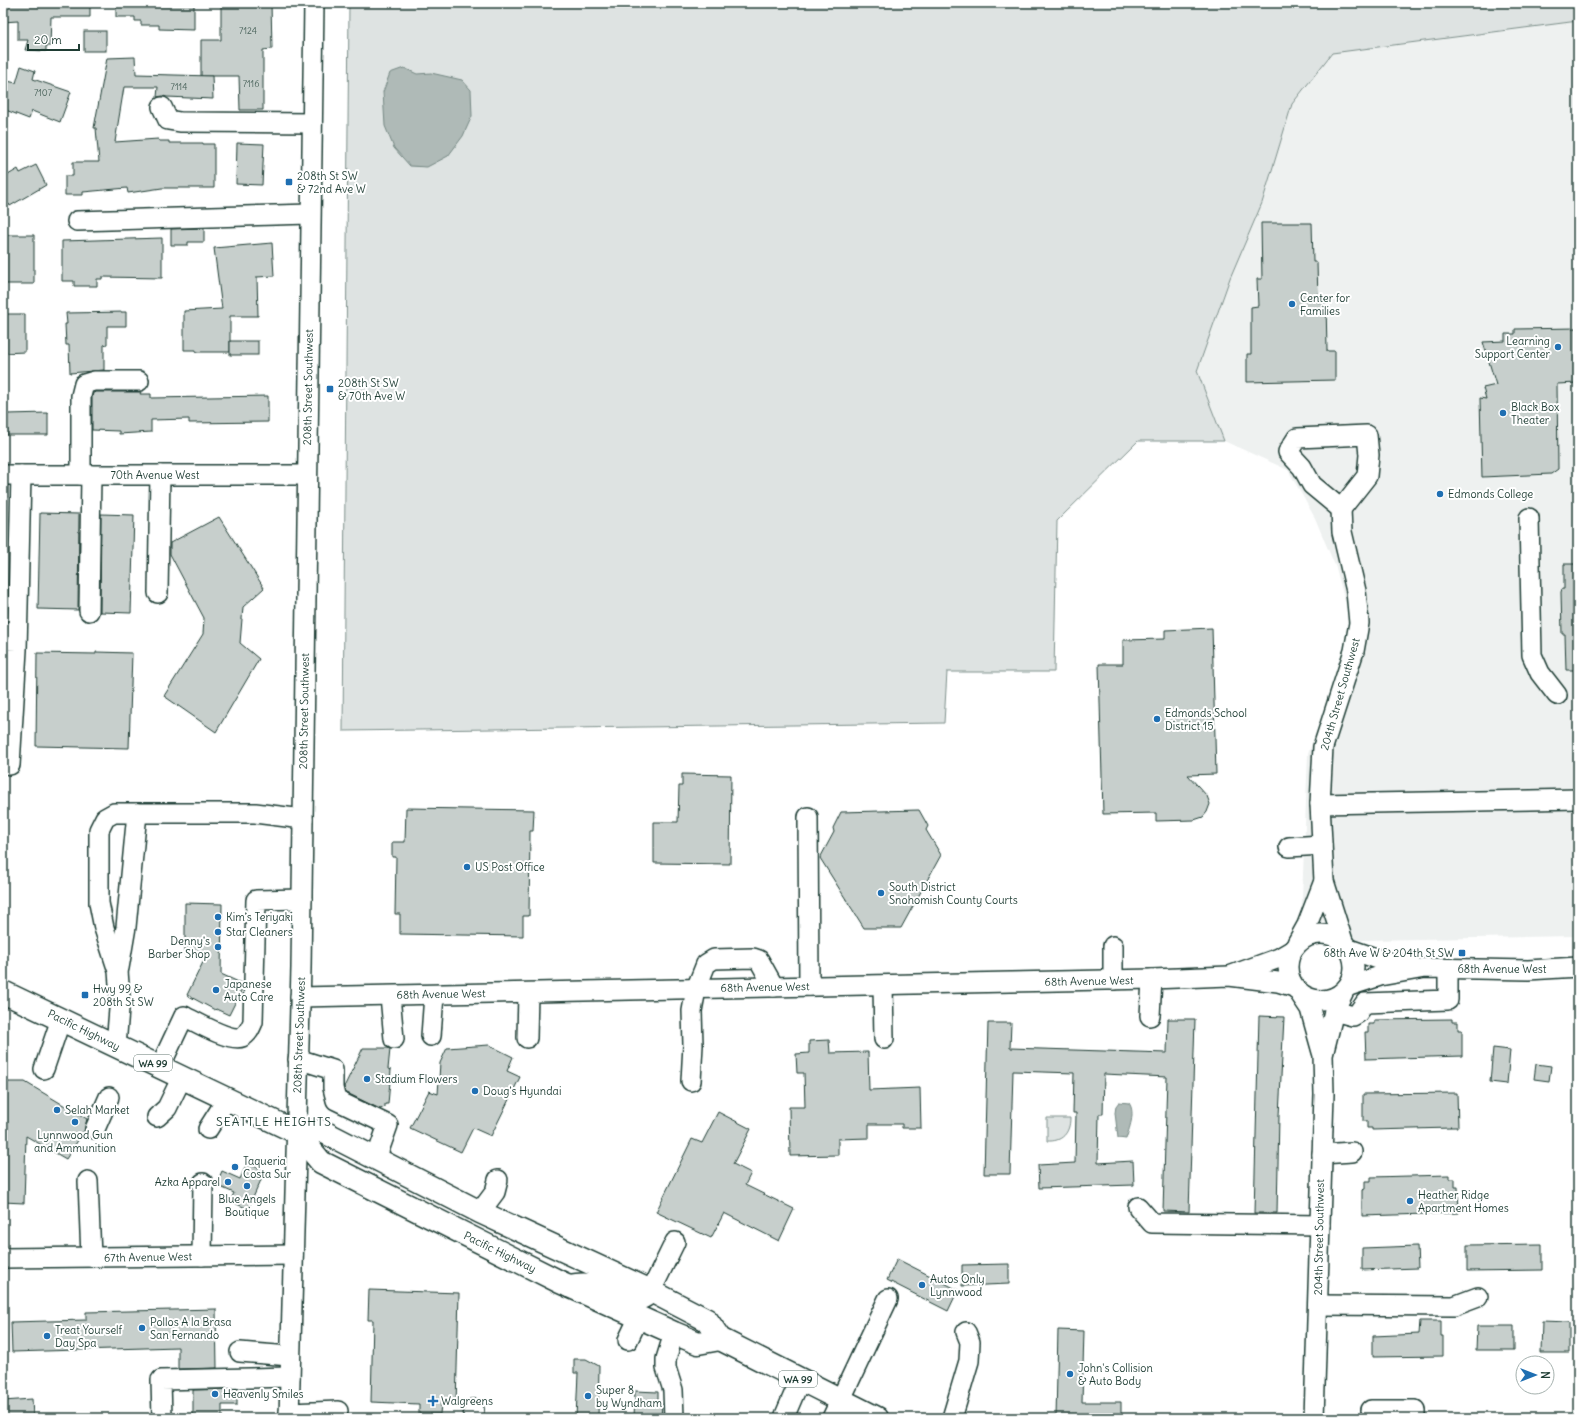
<svg xmlns="http://www.w3.org/2000/svg" width="1581" height="1421" viewBox="0 0 1581 1421" font-family="Delius,sans-serif">
  <rect width="100%" height="100%" fill="#fff"/>
  <filter id="ink" filterUnits="userSpaceOnUse"><feTurbulence type="fractalNoise" baseFrequency=".025" numOctaves="2"/><feDisplacementMap in="SourceGraphic" scale="8" xChannelSelector="R" yChannelSelector="G"/><feConvolveMatrix kernelMatrix="1 2 1 2 8 2 1 2 1" color-interpolation-filters="sRGB"/></filter>
  <g filter="url(#ink)">
    <path fill="#eef1f0" d="M1578 21V936L1365 940 1300 946 1308 754 1341 663 1350 620 1336 568 1325 542 1315 518 1288 470 1224 441 1197 371 1230 278 1262 203 1292 104 1332 53Z"/>
    <g fill="#dee3e2" stroke="#7e908b">
      <path d="M349 3H1578V21L1332 53 1292 104 1262 203 1230 278 1197 371 1224 441H1138L1057 521 1054 672H947L944 723 343 731Z"/>
      <path d="M1047 1118H1070C1070 1133 1062 1142 1047 1141Z"/>
    </g>
    <g fill="#afbab7" stroke="#758883">
      <path d="M404 68 417 74 431 73 462 80 471 90 472 116 463 136 448 156 427 167 410 166 394 148 385 126 383 92 390 73Z"/>
      <path d="M1119 1102 1129 1103C1136 1113 1129 1129 1126 1139L1118 1138 1115 1113 1116 1106Z"/>
    </g>
    <g fill="#c7cfcc" stroke="#1f3d34">
      <path d="M3 3H90V17H51L50 46H46V51L25 50 28 40H18V21L3 22Z"/>
      <path d="M116 3H194V30L159 29V25H141V21H135V17H116Z"/>
      <path d="M221 3H271L272 49 263 50V110H240L239 76H201V40H221Z"/>
      <rect x="84" y="31" width="22" height="20"/>
      <path d="M135 57 136 74 212 76 213 99 167 97 163 96 157 97 158 87H124L115 142 158 139 159 141H169V143H203V144H214V188H162L128 193 127 188 83 192V195H65V176H73V162H99L96 128H94L107 58Z"/>
      <path d="M21 66 35 71 33 79 71 92 60 122 32 111 29 119 3 109V80L16 83Z"/>
      <path d="M237 143 264 144 262 185 236 184Z"/>
      <path d="M36 165 46 185 10 206 9 204 8 205 3 196V178L18 169 20 173Z"/>
      <path d="M1261 223H1312L1313 262H1317L1318 302H1326L1327 351H1335V380L1247 382V354H1251V307L1258 306 1257 279H1262Z"/>
      <path d="M204 228V242H188V245H171V229Z"/>
      <path d="M5 235H34V284H3V254H6Z"/>
      <path d="M162 238V278L102 277V279H97V286H74V281H62V241Z"/>
      <path d="M272 243 274 276 257 277 258 316H230V352H196V350H184V311L222 309 214 248Z"/>
      <path d="M126 312V326H107V344L104 345V370L70 373 69 345H66L65 324H67L66 313Z"/>
      <path d="M3 314H25V352L3 353Z"/>
      <path d="M1578 328V383L1557 384 1558 469 1551 474 1482 477 1480 398 1486 399 1483 388 1496 385 1483 342 1505 341V334H1515V329Z"/>
      <rect x="230" y="341" width="28" height="14"/>
      <path d="M96 392H141L140 394H151V398L268 396V422L189 423V419L151 420V432L119 434V431L92 430V397L93 393Z"/>
      <path d="M48 413V435H7V414Z"/>
      <path d="M40 513 79 514 78 610 38 609Z"/>
      <path d="M101 514 134 515 131 613 100 612Z"/>
      <path d="M219 517 264 588 243 607 240 643 259 659 216 732 164 696 203 634 204 618 170 554V543Z"/>
      <path d="M1564 564H1578V670H1566L1565 634H1562L1561 592 1562 589H1564Z"/>
      <path d="M1212 628 1216 774 1188 775 1207 796 1210 804 1207 812 1203 817 1194 820 1156 821V813L1103 814 1099 664H1123V640L1165 639V630Z"/>
      <path d="M96 652 132 653 129 748 36 746 37 653 96 654Z"/>
      <path d="M682 774 731 775 730 864 654 863V822H678L679 786H682Z"/>
      <path d="M406 808 534 810 533 831H530L529 916H523V936L400 934V914H395L396 857H392V842H405Z"/>
      <path d="M919 810 928 826 926 830 941 855 901 928H864L820 858 834 832 833 828 841 812Z"/>
      <path d="M185 903 222 904 221 974 243 984V987L229 1015 216 1009 215 1010 187 995 206 956 185 955Z"/>
      <path d="M1259 1016 1284 1017 1279 1116 1277 1213H1254Z"/>
      <path d="M1168 1019H1195L1189 1212 1163 1211 1167 1077 1104 1074 1103 1114H1099L1098 1163 1133 1161 1134 1185 1039 1188 1038 1165 1075 1163 1076 1113H1073L1074 1073 1013 1071 1010 1174H984L988 1023H1011L1010 1048 1167 1053Z"/>
      <path d="M1452 1019V1022H1458V1030H1462V1056L1366 1059 1365 1032H1368V1024H1374V1020Z"/>
      <path d="M829 1040 830 1053 868 1052 869 1090 920 1088 921 1128H902V1124H869V1138L838 1139V1155L790 1156 789 1107H805L804 1073H797L796 1054 809 1053V1041Z"/>
      <path d="M489 1045 513 1057 507 1071 520 1077 491 1136 473 1128 461 1152 410 1128 429 1091 438 1094 440 1063 447 1048Z"/>
      <path d="M363 1048H388L390 1049 388 1069 391 1070 388 1104H385V1107L380 1109 345 1092 344 1087Z"/>
      <path d="M1493 1048 1510 1050 1507 1084 1490 1082Z"/>
      <path d="M1536 1064 1551 1066 1549 1081 1534 1079Z"/>
      <path d="M3 1082H25L87 1119 84 1131 66 1159 26 1136 24 1203 3 1202Z"/>
      <path d="M1457 1093 1458 1127H1450L1451 1128 1372 1130V1128H1367V1121H1363V1094Z"/>
      <path d="M718 1112 751 1129 733 1164 751 1173 745 1185 794 1209 779 1241 724 1213 711 1238 656 1212 692 1139 702 1143Z"/>
      <path d="M247 1163 265 1171 248 1209 230 1201 234 1193 216 1185 222 1171 240 1179Z"/>
      <path d="M1449 1175V1179H1455V1187H1458L1459 1213 1362 1216V1190L1365 1189V1181H1371V1177Z"/>
      <path d="M1542 1244V1270L1467 1271V1245Z"/>
      <path d="M1417 1246 1418 1268 1362 1270V1248Z"/>
      <path d="M897 1259 958 1290 948 1311 887 1280Z"/>
      <path d="M1009 1264V1284L962 1286V1265Z"/>
      <path d="M369 1290 459 1293 456 1405 441 1404 440 1414H419V1404L371 1402 373 1320H368Z"/>
      <path d="M216 1309 217 1368 178 1369V1347L12 1352 11 1322 86 1320V1312Z"/>
      <path d="M1420 1321H1441V1336H1443V1356L1373 1357V1336L1419 1334Z"/>
      <path d="M1542 1321 1569 1322V1353H1541Z"/>
      <path d="M1477 1326H1514V1350H1476Z"/>
      <path d="M1058 1330 1084 1331 1082 1402H1121V1418H1056Z"/>
      <path d="M574 1359H586L599 1366 598 1418H576L578 1373H574Z"/>
      <path d="M237 1389V1405H222V1418H193V1390Z"/>
      <path d="M635 1391 658 1392V1403H662L661 1418H634Z"/>
      <path d="M32 1399 33 1418H3V1401Z"/>
    </g>
    <g fill="none" stroke-linecap="round" stroke-linejoin="round">
      <g stroke="#1f3d34" stroke-width="22">
        <g id="minor">
          <path d="M162 107 168 120 180 122 312 123"/>
          <path d="M77 221 310 214"/>
          <path d="M1367 435 1369 455 1367 476 1341 509 1312 485 1302 467 1288 452 1297 438Z"/>
          <path d="M3 475H307"/>
          <path d="M81 475V396L84 384 94 381H139"/>
          <path d="M1341 509 1342 532 1356 591 1359 623 1354 651 1323 747 1320 804 1324 881 1343 941"/>
          <path d="M1529 518 1532 655 1540 673 1557 695"/>
          <path d="M158 593 160 475"/>
          <path d="M89 611 91 475"/>
          <path d="M10 765 17 650 21 475"/>
          <path d="M1320 804 1578 799"/>
          <path d="M808 817 809 986"/>
          <path d="M1289 847 1322 845"/>
          <circle cx="1321" cy="967" r="33"/>
          <path d="M1297 943 1307 925 1324 881"/>
          <path d="M1349 949 1381 960 1412 966"/>
          <path d="M119 968 126 927 137 813"/>
          <path d="M1232 975 1279 958 1291 951"/>
          <path d="M1113 980V946"/>
          <path d="M883 985 884 1039"/>
          <path d="M1349 986 1380 976 1425 968 1528 970 1578 967"/>
          <path d="M1300 994 1310 1009 1322 1052"/>
          <path d="M390 996 394 1039"/>
          <path d="M300 997 1152 979 1229 976 1278 982 1294 987"/>
          <path d="M1334 1011 1353 1016 1358 1013 1365 1003 1448 1000V969"/>
          <path d="M1150 1016 1152 979"/>
          <path d="M431 1036 434 995"/>
          <path d="M527 1038 528 993"/>
          <path d="M116 1046 120 997 118 971 104 928 99 903V830L105 818 114 813H255L303 819"/>
          <path d="M298 1059 333 1070V1088L336 1100 388 1125 376 1159"/>
          <path d="M160 1067 184 1016C196 1022 230 1042 242 1037 248 1034 250 1029 253 1022L256 900 302 899"/>
          <path d="M44 1069 61 1019"/>
          <path d="M691 1081 693 1045 692 1011 696 989 706 964 714 959 753 958 759 960 774 987"/>
          <path d="M157 1117 167 1108 182 1077"/>
          <path d="M95 1129 109 1097"/>
          <path d="M208 1129 227 1099"/>
          <path d="M1322 1154 1352 1152"/>
          <path d="M88 1181 91 1257"/>
          <path d="M1138 1207 1152 1223 1320 1225"/>
          <path d="M480 1212 495 1192 498 1180"/>
          <path d="M202 1256 203 1183"/>
          <path d="M3 1258 293 1255"/>
          <path d="M651 1291 675 1242"/>
          <path d="M1318 1305 1454 1306 1478 1297"/>
          <path d="M674 1333 666 1359V1368L673 1390 674 1418"/>
          <path d="M628 1340 639 1317"/>
          <path d="M240 1352 290 1356"/>
          <path d="M1371 1410H1415V1418"/>
          <path d="M289 1413 338 1411"/>
          <path d="M785 1415 800 1380"/>
          <path d="M162 1418 161 1380 290 1377"/>
          <path d="M289 1418 301 968 314 3"/>
          <path d="M473 1418 474 1409"/>
          <path d="M832 1418 888 1299"/>
          <path d="M952 1418 969 1361 970 1342 966 1332"/>
          <path d="M1314 1418 1324 1094 1323 1055 1334 1011 1343 993"/>
        </g>
      </g>
      <g stroke="#1f3d34" stroke-width="25">
        <path id="major" d="M569 1286C579 1284 591 1284 601 1287 611 1290 633 1303 643 1297 646 1296 648 1293 651 1291"/>
      </g>
      <g stroke="#1f3d34" stroke-width="25">
        <g id="highway">
          <path d="M3 992 296 1132 321 1162 560 1282 674 1333 698 1343 720 1339"/>
          <path d="M296 1132 322 1131 480 1212 651 1291 707 1320 720 1339 877 1418"/>
        </g>
      </g>
      <use href="#minor" stroke="#fff" stroke-width="19"/>
      <use href="#major" stroke="#fff" stroke-width="22"/>
      <use href="#highway" stroke="#fff" stroke-width="22"/>
    </g>
  </g>
  <g fill="#1f6fb2" stroke="#fff" stroke-width="1.5">
    <rect x="285" y="178" width="8" height="8" rx="2"/>
    <circle cx="1292" cy="304" r="4"/>
    <circle cx="1558" cy="347" r="4"/>
    <rect x="326" y="385" width="8" height="8" rx="2"/>
    <circle cx="1503" cy="413" r="4"/>
    <circle cx="1440" cy="494" r="4"/>
    <circle cx="1157" cy="719" r="4"/>
    <circle cx="467" cy="867" r="4"/>
    <circle cx="881" cy="893" r="4"/>
    <circle cx="218" cy="917" r="4"/>
    <circle cx="218" cy="932" r="4"/>
    <circle cx="218" cy="947" r="4"/>
    <rect x="1458" y="949" width="8" height="8" rx="2"/>
    <circle cx="216" cy="990" r="4"/>
    <rect x="81" y="991" width="8" height="8" rx="2"/>
    <circle cx="367" cy="1079" r="4"/>
    <circle cx="475" cy="1091" r="4"/>
    <circle cx="57" cy="1110" r="4"/>
    <circle cx="75" cy="1122" r="4"/>
    <circle cx="235" cy="1167" r="4"/>
    <circle cx="228" cy="1182" r="4"/>
    <circle cx="247" cy="1186" r="4"/>
    <circle cx="1410" cy="1201" r="4"/>
    <circle cx="922" cy="1285" r="4"/>
    <circle cx="142" cy="1328" r="4"/>
    <circle cx="47" cy="1336" r="4"/>
    <circle cx="1070" cy="1374" r="4"/>
    <circle cx="215" cy="1394" r="4"/>
    <circle cx="588" cy="1396" r="4"/>
    <path d="M431 1395h4v4h4v4h-4v4h-4v-4h-4v-4h4z"/>
  </g>
  <g text-anchor="middle" stroke-width="4" stroke-linejoin="round" paint-order="stroke">
    <g font-size="9" fill="#49625a">
      <text x="248" y="34">7124</text>
      <text x="251" y="87">7116</text>
      <text x="179" y="90">7114</text>
      <text x="43" y="96">7107</text>
    </g>
    <g fill="#fff" stroke="#627771" stroke-width="1">
      <rect x="134" y="1055" width="38" height="16" rx="3"/>
      <rect x="779" y="1371" width="38" height="16" rx="3"/>
    </g>
    <g font-size="10" font-weight="bold" fill="#1f3d34">
      <text x="153" y="1067">WA 99</text>
      <text x="798" y="1383">WA 99</text>
    </g>
    <g font-size="11" fill="#1f3d34" stroke="#fff" text-anchor="start">
      <text x="297" y="180">208th St SW<tspan x="297" dy="13">&amp; 72nd Ave W</tspan></text>
      <text x="1300" y="302">Center for<tspan x="1300" dy="13">Families</tspan></text>
      <text x="1550" y="345" text-anchor="end">Learning<tspan x="1550" dy="13">Support Center</tspan></text>
      <text x="338" y="387">208th St SW<tspan x="338" dy="13">&amp; 70th Ave W</tspan></text>
      <text x="1511" y="411">Black Box<tspan x="1511" dy="13">Theater</tspan></text>
      <text x="1448" y="498">Edmonds College</text>
      <text x="1165" y="717">Edmonds School<tspan x="1165" dy="13">District 15</tspan></text>
      <text x="475" y="871">US Post Office</text>
      <text x="889" y="891">South District<tspan x="889" dy="13">Snohomish County Courts</tspan></text>
      <text x="226" y="921">Kim's Teriyaki</text>
      <text x="226" y="936">Star Cleaners</text>
      <text x="210" y="945" text-anchor="end">Denny's<tspan x="210" dy="13">Barber Shop</tspan></text>
      <text x="1454" y="957" text-anchor="end">68th Ave W &amp; 204th St SW</text>
      <text x="224" y="988">Japanese<tspan x="224" dy="13">Auto Care</tspan></text>
      <text x="93" y="993">Hwy 99 &amp;<tspan x="93" dy="13">208th St SW</tspan></text>
      <text x="375" y="1083">Stadium Flowers</text>
      <text x="483" y="1095">Doug's Hyundai</text>
      <text x="65" y="1114">Selah Market</text>
      <text x="75" y="1139" text-anchor="middle">Lynnwood Gun<tspan x="75" dy="13">and Ammunition</tspan></text>
      <text x="243" y="1165">Taqueria<tspan x="243" dy="13">Costa Sur</tspan></text>
      <text x="220" y="1186" text-anchor="end">Azka Apparel</text>
      <text x="1418" y="1199">Heather Ridge<tspan x="1418" dy="13">Apartment Homes</tspan></text>
      <text x="247" y="1203" text-anchor="middle">Blue Angels<tspan x="247" dy="13">Boutique</tspan></text>
      <text x="930" y="1283">Autos Only<tspan x="930" dy="13">Lynnwood</tspan></text>
      <text x="150" y="1326">Pollos A la Brasa<tspan x="150" dy="13">San Fernando</tspan></text>
      <text x="55" y="1334">Treat Yourself<tspan x="55" dy="13">Day Spa</tspan></text>
      <text x="1078" y="1372">John's Collision<tspan x="1078" dy="13">&amp; Auto Body</tspan></text>
      <text x="596" y="1394">Super 8<tspan x="596" dy="13">by Wyndham</tspan></text>
      <text x="223" y="1398">Heavenly Smiles</text>
      <text x="441" y="1405">Walgreens</text>
    </g>
    <g font-size="11" fill="#1f3d34" stroke="#fff">
      <text transform="translate(308 387) rotate(-89)" y="4">208th Street Southwest</text>
      <text x="155" y="479">70th Avenue West</text>
      <text transform="translate(1340 694) rotate(-74)" y="4">204th Street Southwest</text>
      <text transform="translate(304 711) rotate(-89)" y="4">208th Street Southwest</text>
      <text x="1502" y="973">68th Avenue West</text>
      <text transform="translate(1089 981) rotate(-1)" y="4">68th Avenue West</text>
      <text transform="translate(765 987) rotate(-1)" y="4">68th Avenue West</text>
      <text transform="translate(441 994) rotate(-1)" y="4">68th Avenue West</text>
      <text transform="translate(84 1030) rotate(26)" y="4">Pacific Highway</text>
      <text transform="translate(299 1035) rotate(-88)" y="4">208th Street Southwest</text>
      <text transform="translate(1319 1237) rotate(-89)" y="4">204th Street Southwest</text>
      <text transform="translate(500 1252) rotate(26)" y="4">Pacific Highway</text>
      <text transform="translate(148 1257) rotate(-1)" y="4">67th Avenue West</text>
    </g>
    <g font-size="12" letter-spacing="1" fill="#1f3d34" stroke="#fff">
      <text x="274" y="1126">SEATTLE HEIGHTS</text>
    </g>
  </g>
  <rect width="1581" height="1421" fill="none" stroke="#fff" stroke-width="16"/>
  <rect x="8" y="8" width="1565" height="1405" fill="none" stroke="#1f3d34" stroke-width="1.5" filter="url(#ink)"/>
  <g transform="translate(1535 1375) rotate(90)"><circle r="19" fill="#ffffff" stroke="#a5b1ae"/>
  <path d="M0-3L7 15L0 10L-7 15Z" fill="#1f6fb2"/>
  <text y="-6" font-size="11" font-weight="bold" text-anchor="middle" fill="#1f3d34">N</text>
  </g>
  <path d="M28 44v6h51v-6" fill="none" stroke="#1f3d34" stroke-width="2"/>
  <text x="34" y="44" font-size="12" fill="#1f3d34" stroke="#ffffff" stroke-width="3" paint-order="stroke">20 m</text>
</svg>
